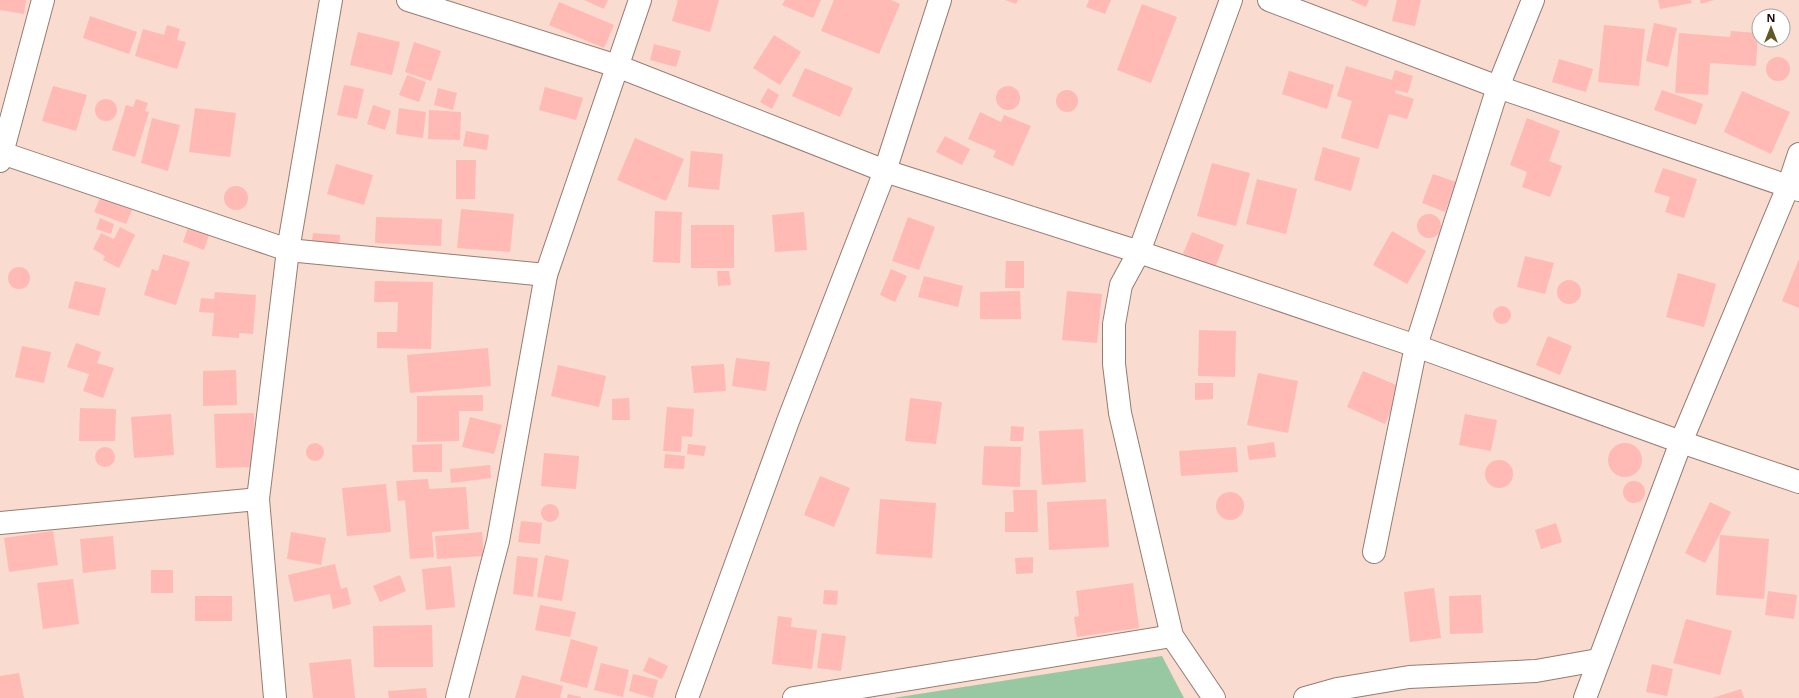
<svg xmlns="http://www.w3.org/2000/svg" width="1799" height="698" viewBox="0 0 1799 698" font-family="'Noto Sans',sans-serif">
  <rect width="100%" height="100%" fill="#f9dbcf"/>
  <path fill="#98c8a1" d="M1162 656 1184 698H893Z"/>
  <g fill="#ffbab6">
    <path d="M0 0H26L24 14 0 10Z"/>
    <path d="M584 0H608L604 9Z"/>
    <path d="M678 0H719L710 32 672 21Z"/>
    <path d="M785 0H821L813 18 782 5Z"/>
    <path d="M834 0H891L900 4 879 54 821 31Z"/>
    <path d="M1005 0H1018L1016 4Z"/>
    <path d="M1089 0H1111L1105 14 1086 7Z"/>
    <path d="M1350 0H1369L1366 7Z"/>
    <path d="M1397 0H1421L1415 26 1392 21Z"/>
    <path d="M1658 0H1691L1692 3 1660 9Z"/>
    <path d="M1700 0H1714L1701 4Z"/>
    <path d="M559 2 614 25 604 48 549 25Z"/>
    <path d="M1142 4 1177 17 1151 83 1117 70Z"/>
    <path d="M90 16 137 32 129 54 83 38Z"/>
    <path d="M1654 23 1677 28 1668 67 1646 61Z"/>
    <path d="M167 25 180 29 177 40 186 42 177 69 135 56 143 29 164 35Z"/>
    <path d="M1604 25 1645 29 1639 86 1598 82Z"/>
    <path d="M1731 31 1758 33 1756 66 1710 63 1708 95 1675 93 1679 33 1730 37Z"/>
    <path d="M358 32 400 42 392 75 350 65Z"/>
    <path d="M774 35 801 52 780 85 753 68Z"/>
    <path d="M414 42 441 51 431 81 405 72Z"/>
    <path d="M654 44 681 51 676 67 650 60Z"/>
    <circle cx="1778" cy="69" r="12"/>
    <path d="M1559 59 1593 69 1586 92 1552 82Z"/>
    <path d="M1346 66 1392 80 1395 70 1413 76 1408 93 1396 90 1395 93 1414 99 1407 119 1389 114 1378 149 1341 138 1352 101 1337 96Z"/>
    <path d="M805 68 853 88 840 117 792 96Z"/>
    <path d="M1289 71 1334 85 1327 109 1282 94Z"/>
    <path d="M407 75 426 82 419 102 399 95Z"/>
    <path d="M344 85 364 89 357 119 337 115Z"/>
    <circle cx="1008" cy="98" r="12"/>
    <path d="M53 86 87 95 76 131 42 121Z"/>
    <path d="M545 87 583 98 576 120 539 110Z"/>
    <path d="M438 88 457 93 453 110 434 105Z"/>
    <path d="M768 88 779 95 772 109 760 102Z"/>
    <path d="M1662 90 1703 104 1696 125 1654 110Z"/>
    <circle cx="1067" cy="101" r="11"/>
    <path d="M1742 91 1790 112 1771 154 1724 132Z"/>
    <circle cx="106" cy="110" r="11"/>
    <path d="M136 99 148 103 145 111 149 112 135 157 112 150 126 105 133 107Z"/>
    <path d="M373 105 391 111 385 130 367 124Z"/>
    <path d="M195 108 236 113 230 157 189 152Z"/>
    <path d="M399 108 426 112 423 138 396 134Z"/>
    <path d="M429 110 461 112 460 140 428 139Z"/>
    <path d="M980 112 1001 122 1004 115 1031 126 1013 166 993 157 996 151 968 139Z"/>
    <path d="M152 118 180 125 168 171 141 163Z"/>
    <path d="M1527 118 1560 131 1549 161 1562 166 1550 197 1522 187 1527 172 1510 165Z"/>
    <path d="M466 131 489 135 487 150 463 146Z"/>
    <path d="M945 136 970 149 962 165 936 152Z"/>
    <path d="M635 138 684 159 666 201 617 180Z"/>
    <path d="M1323 147 1360 158 1351 191 1314 180Z"/>
    <path d="M691 151 723 154 719 190 688 187Z"/>
    <path d="M456 160H476L475 199H456Z"/>
    <path d="M1212 163 1250 173 1236 226 1197 216Z"/>
    <path d="M336 164 373 175 364 205 327 194Z"/>
    <path d="M1663 168 1697 179 1684 218 1665 212 1670 197 1654 192Z"/>
    <path d="M1433 174 1456 182 1445 212 1422 203Z"/>
    <path d="M1257 179 1297 189 1286 234 1246 224Z"/>
    <circle cx="236" cy="198" r="12"/>
    <path d="M100 198 132 210 126 224 94 212Z"/>
    <path d="M461 209 514 214 510 252 457 248Z"/>
    <path d="M655 211 682 212 680 263 653 262Z"/>
    <path d="M804 212 807 250 775 252 772 215Z"/>
    <circle cx="1429" cy="226" r="12"/>
    <path d="M376 217 442 219 441 246 375 243Z"/>
    <path d="M908 217 935 227 919 270 892 261Z"/>
    <path d="M100 218 114 224 111 234 96 229Z"/>
    <path d="M189 225 210 232 204 250 183 242Z"/>
    <rect x="691" y="225" width="43" height="43"/>
    <path d="M120 227 135 235 119 268 103 260 105 256 93 249 101 233 114 239Z"/>
    <path d="M1392 231 1426 251 1407 284 1373 265Z"/>
    <path d="M1192 232 1224 245 1215 268 1183 254Z"/>
    <path d="M313 233 340 235 339 248 311 246Z"/>
    <path d="M163 254 190 262 176 305 144 295 152 269 158 271Z"/>
    <path d="M1525 256 1554 263 1545 294 1517 287Z"/>
    <path d="M1799 259V308L1782 301Z"/>
    <path d="M1006 261H1024V288H1005Z"/>
    <circle cx="19" cy="278" r="11"/>
    <path d="M891 269 907 276 895 302 880 295Z"/>
    <path d="M717 271H729L731 285 718 286Z"/>
    <path d="M1678 273 1716 284 1704 327 1666 317Z"/>
    <path d="M924 276 963 286 958 307 918 297Z"/>
    <circle cx="1569" cy="292" r="12"/>
    <path d="M75 281 106 288 99 316 68 308Z"/>
    <path d="M375 281 433 282 431 349 377 348V332H397L398 302H374Z"/>
    <path d="M1020 291 1021 319H980V292Z"/>
    <path d="M1067 291 1102 294 1097 343 1062 340Z"/>
    <path d="M215 292 256 295 253 334 239 333V338L212 336 214 313 199 312 201 298 214 299Z"/>
    <circle cx="1502" cy="315" r="9"/>
    <path d="M1199 330 1236 331 1235 377 1198 376Z"/>
    <path d="M1548 336 1572 346 1560 375 1536 365Z"/>
    <path d="M76 343 101 352 97 363 114 368 103 398 83 391 89 374 67 367Z"/>
    <path d="M22 346 51 352 44 383 15 377Z"/>
    <path d="M488 348 491 386 410 393 407 355Z"/>
    <path d="M736 358 770 362 766 391 732 386Z"/>
    <path d="M724 364 726 391 694 393 691 366Z"/>
    <path d="M558 365 606 376 599 407 551 396Z"/>
    <path d="M236 370 237 405 203 406V371Z"/>
    <path d="M1363 371 1401 387 1385 424 1347 407Z"/>
    <path d="M1258 373 1298 381 1288 433 1247 425Z"/>
    <path d="M1195 383H1213V399L1195 400Z"/>
    <path d="M483 395V411H459V441L417 442V396Z"/>
    <path d="M629 398 630 420H612V399Z"/>
    <path d="M910 398 942 402 936 444 905 441Z"/>
    <path d="M667 407 694 409 692 437 682 436 681 452 663 451Z"/>
    <path d="M80 408 116 409 115 441H79Z"/>
    <path d="M254 413 255 467 216 468 214 414Z"/>
    <path d="M171 414 174 455 134 458 131 417Z"/>
    <path d="M1465 414 1497 420 1491 451 1459 445Z"/>
    <path d="M470 417 502 425 494 454 462 447Z"/>
    <path d="M1011 426 1024 427 1023 441H1010Z"/>
    <path d="M1083 429 1086 482 1042 485 1039 431Z"/>
    <path d="M1274 442 1276 457 1249 460 1247 446Z"/>
    <circle cx="1625" cy="460" r="17"/>
    <circle cx="315" cy="452" r="9"/>
    <path d="M442 444V472H413L412 445Z"/>
    <path d="M688 444 706 446 704 456 687 454Z"/>
    <path d="M984 446 1021 447 1020 487 982 485Z"/>
    <path d="M1236 447 1238 472 1181 476 1179 451Z"/>
    <circle cx="105" cy="457" r="10"/>
    <path d="M544 453 579 456 576 489 541 486Z"/>
    <path d="M665 454 685 456 684 469 664 468Z"/>
    <circle cx="1499" cy="474" r="14"/>
    <path d="M490 465 491 478 451 483 450 469Z"/>
    <path d="M820 476 850 488 834 527 804 515Z"/>
    <path d="M428 479 429 489 466 487 469 529 432 532 434 557 410 559 405 500 398 501 396 481Z"/>
    <circle cx="1634" cy="492" r="11"/>
    <path d="M386 484 391 532 347 536 342 488Z"/>
    <path d="M1013 490H1037L1038 532H1005V512H1014Z"/>
    <circle cx="1230" cy="506" r="14"/>
    <path d="M880 499 936 503 932 558 876 554Z"/>
    <path d="M1106 499 1109 547 1049 550 1047 502Z"/>
    <path d="M1710 502 1731 512 1705 563 1685 553Z"/>
    <circle cx="550" cy="513" r="9"/>
    <path d="M521 521 542 523 540 544 518 542Z"/>
    <path d="M1556 523 1562 542 1541 549 1535 530Z"/>
    <path d="M53 531 58 565 9 572 4 538Z"/>
    <path d="M291 532 326 538 321 565 287 559Z"/>
    <path d="M482 532 484 556 437 559 435 536Z"/>
    <path d="M1720 535 1769 539 1764 599 1716 595Z"/>
    <path d="M113 536 116 569 83 573 80 539Z"/>
    <path d="M545 555 569 560 562 601 537 597Z"/>
    <path d="M517 556 538 558 533 597 513 594Z"/>
    <path d="M1033 557V573L1016 574 1015 558Z"/>
    <path d="M335 564 341 589 347 587 351 604 333 609 330 594 294 602 288 575Z"/>
    <path d="M451 566 455 607 426 610 422 569Z"/>
    <rect x="151" y="570" width="22" height="23"/>
    <path d="M400 575 406 591 380 602 373 586Z"/>
    <path d="M73 579 79 624 43 629 37 583Z"/>
    <path d="M1133 583 1139 628 1077 637 1074 617 1079 616 1076 591Z"/>
    <path d="M1434 588 1441 638 1410 642 1404 592Z"/>
    <path d="M824 590 838 591 837 605 823 604Z"/>
    <path d="M1768 591 1797 595 1794 619 1765 615Z"/>
    <path d="M1481 595 1483 633 1450 634 1449 596Z"/>
    <rect x="195" y="596" width="37" height="25"/>
    <path d="M540 605 576 612 570 637 535 630Z"/>
    <path d="M778 616 792 618 791 627 817 630 812 669 772 664Z"/>
    <path d="M1686 619 1732 631 1720 675 1673 663Z"/>
    <path d="M432 625 433 667H374L373 626Z"/>
    <path d="M822 633 846 636 841 671 817 668Z"/>
    <path d="M571 639 598 647 587 688 560 681Z"/>
    <path d="M649 657 668 666 662 679 643 671Z"/>
    <path d="M351 659 355 698H313L309 663Z"/>
    <path d="M601 663 629 670 623 697 594 690Z"/>
    <path d="M1652 664 1673 669 1667 696 1646 692Z"/>
    <path d="M19 673 24 698H0V676Z"/>
    <path d="M633 674 658 680 653 698 629 691Z"/>
    <path d="M522 675 563 686 560 698H515Z"/>
    <path d="M426 688 427 698H389L388 691Z"/>
    <path d="M1741 689 1744 698H1712Z"/>
    <path d="M568 694 581 697V698H567Z"/>
  </g>
  <g fill="none" stroke-linecap="round" stroke-linejoin="round">
    <g stroke="#977c72" stroke-width="24">
      <g id="minor">
        <path d="M408 0 617 66 885 171 1139 252 1416 346 1681 442 1799 482"/>
        <path d="M1269 0 1498 87 1799 190"/>
        <path d="M2 153 288 250 546 275"/>
        <path d="M0 161 43 0"/>
        <path d="M0 523 258 499"/>
        <path d="M1374 552 1416 346 1498 87 1533 0"/>
        <path d="M275 698 258 499 288 250 331 0"/>
        <path d="M457 698 498 541 546 275 640 0"/>
        <path d="M687 698 788 421 885 171 940 0"/>
        <path d="M794 698 1172 636"/>
        <path d="M1214 698 1172 636 1120 413 1114 364V324L1121 285 1139 252 1231 0"/>
        <path d="M1305 698 1337 689 1409 677 1536 671 1598 660"/>
        <path d="M1585 698 1681 442 1788 187 1799 154"/>
      </g>
    </g>
    <use href="#minor" stroke="#fff" stroke-width="22"/>
  </g>
  <g transform="translate(1771 28)"><circle r="19" fill="#ffffff" stroke="#a29e9d"/>
  <path d="M0-3L7 15L0 10L-7 15Z" fill="#635724"/>
  <text y="-6" font-size="11" font-weight="bold" text-anchor="middle" fill="#160d09">N</text>
  </g>
</svg>
